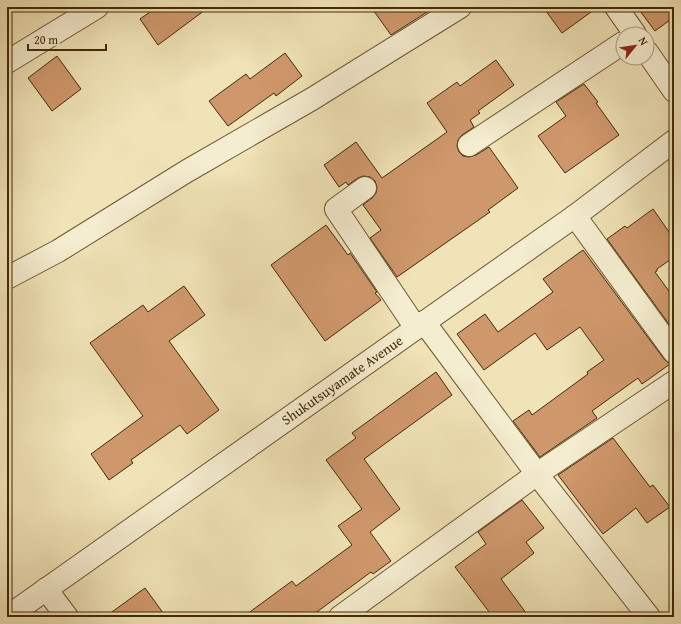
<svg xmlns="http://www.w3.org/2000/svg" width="681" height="624" viewBox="0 0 681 624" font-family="'Gentium Book Plus',serif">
  <rect width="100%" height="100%" fill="#f0e3b7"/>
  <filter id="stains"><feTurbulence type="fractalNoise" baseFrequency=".005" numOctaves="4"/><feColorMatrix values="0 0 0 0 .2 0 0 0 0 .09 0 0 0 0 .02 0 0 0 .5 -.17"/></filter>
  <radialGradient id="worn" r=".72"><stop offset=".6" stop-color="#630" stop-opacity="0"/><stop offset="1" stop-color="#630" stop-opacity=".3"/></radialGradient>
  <g fill="#cf986c" stroke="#432a07">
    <path d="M157 7H209L158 45 140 19Z"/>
    <path d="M371 7H435L391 35Z"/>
    <path d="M543 7H598L562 33Z"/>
    <path d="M637 7H674V17L655 31Z"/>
    <path d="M285 53 302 76 276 96 274 93 228 126 209 101 246 74 250 79Z"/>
    <path d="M57 56 81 89 52 111 28 78Z"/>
    <path d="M496 60 514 85 478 111 480 113 470 120 474 127 462 135 458 140 457 146 459 152 463 156 469 157 476 155 489 147 518 188 488 210 490 212 397 277 370 238 381 230 363 205 372 198 376 193 377 187 375 181 370 177 363 176 358 178 348 185 346 182 339 187 324 165 356 142 382 178 447 132 427 103 457 82 460 86Z"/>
    <path d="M584 84 598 102 596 103 619 135 565 173 538 136 566 116 556 102Z"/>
    <path d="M653 209 674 239V257L657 269V271L655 272 674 298V331L607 239 625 226 627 228Z"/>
    <path d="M326 225 348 255 350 253 377 292 375 293 381 300 325 341 271 265Z"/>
    <path d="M583 250 664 359 670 364 642 384 638 378 592 411 597 418 540 457 513 421 529 410 532 415 588 374 587 372 604 360 580 327 547 350 535 333 484 370 457 334 485 314 498 332 553 292 543 279Z"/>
    <path d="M184 286 205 315 169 341 219 410 187 434 180 425 131 460 133 463 109 480 91 454 143 416 90 343 143 305 148 312Z"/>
    <path d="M436 372 452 395 364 459 400 509 370 532 391 561 373 574 371 572 310 617H243L292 581 296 586 352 545 338 526 362 509 326 460 356 438 352 433Z"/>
    <path d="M613 438 650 487 653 485 670 507 647 523 636 508 603 534 558 475Z"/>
    <path d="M522 500 544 528 526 542 534 553 501 579 529 617H493L455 567 486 544 478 532Z"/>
    <path d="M145 588 166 617H105Z"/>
  </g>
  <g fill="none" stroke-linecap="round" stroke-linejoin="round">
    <g stroke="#6e5833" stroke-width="24">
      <g id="minor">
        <path d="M616 7 635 34"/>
        <path d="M647 52 674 91"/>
        <path d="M7 62 97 7"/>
        <path d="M469 145 623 43"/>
        <path d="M365 188 336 209 416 328"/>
        <path d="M575 216 674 352"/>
        <path d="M7 278 58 251 187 171 312 99 460 7"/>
        <path d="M424 322 537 474 649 617"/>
        <path d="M46 589 67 617"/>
        <path d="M340 617 537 474 674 382"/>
      </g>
    </g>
    <g stroke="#6e5833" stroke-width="24">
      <path id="tertiary" d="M7 617 575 216 674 141"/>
    </g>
    <use href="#minor" stroke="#f5edd0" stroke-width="22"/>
    <use href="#tertiary" stroke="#f5edd0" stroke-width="22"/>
  </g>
  <g text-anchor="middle" stroke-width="3.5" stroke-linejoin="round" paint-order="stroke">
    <g font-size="14" fill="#432a07" stroke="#f5edd0">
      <text transform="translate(342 380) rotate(-35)" y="5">Shukutsuyamate Avenue</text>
    </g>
  </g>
  <rect width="681" height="624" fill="none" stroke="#f0e3b7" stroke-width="24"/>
  <rect x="8" y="8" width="665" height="608" fill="none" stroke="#432a07" stroke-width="2"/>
  <rect x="12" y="12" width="657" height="600" fill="none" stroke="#432a07"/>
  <g transform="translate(635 46) rotate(60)"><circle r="19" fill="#f5edd0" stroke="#ae9f80"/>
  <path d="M0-3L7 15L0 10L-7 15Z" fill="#8f2418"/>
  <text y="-6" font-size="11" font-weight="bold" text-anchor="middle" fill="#432a07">N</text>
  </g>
  <path d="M28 44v6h78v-6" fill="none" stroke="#432a07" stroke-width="2"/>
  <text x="34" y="44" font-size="12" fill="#432a07" stroke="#f5edd0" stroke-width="3" paint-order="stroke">20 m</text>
  <rect width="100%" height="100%" filter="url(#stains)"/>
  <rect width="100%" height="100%" fill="url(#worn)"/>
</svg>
